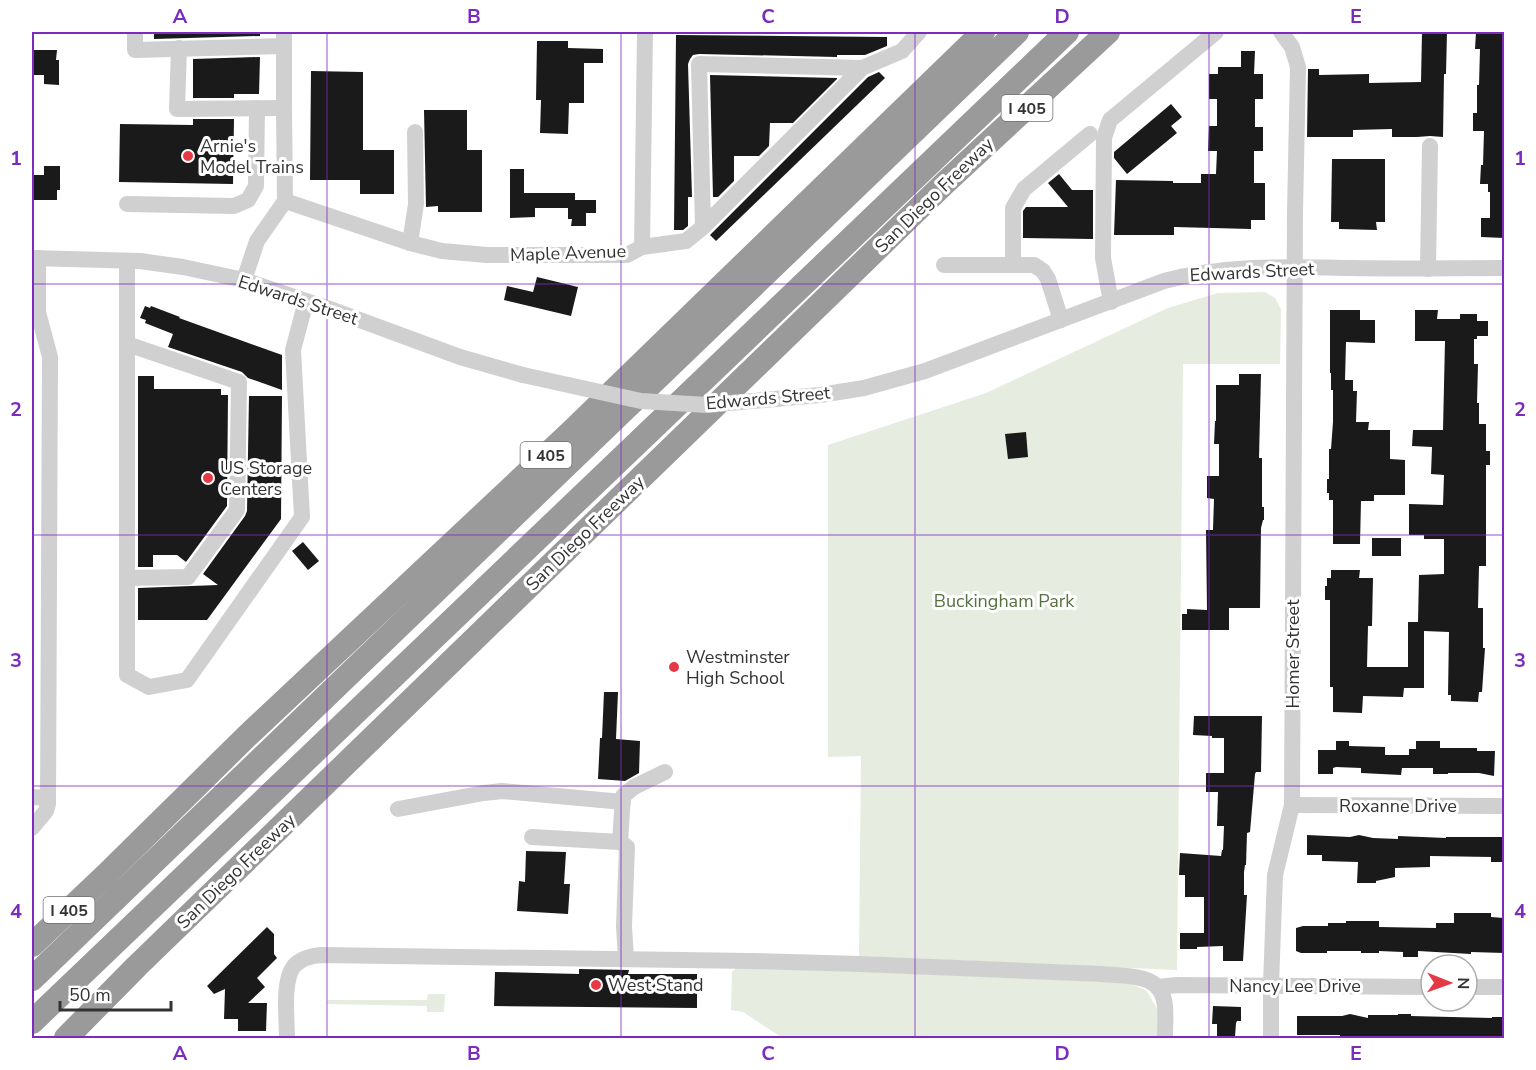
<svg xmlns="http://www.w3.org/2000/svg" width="1536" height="1070" viewBox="0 0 1536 1070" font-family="'Nunito Sans',sans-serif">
  <rect width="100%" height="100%" fill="#fff"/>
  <g fill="#e6ecdf">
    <path d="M1265 292 1275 298 1281 309 1280 364H1183L1177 970 859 956 861 756 828 757V445L986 393 1168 308 1218 293Z"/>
    <path d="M738 966 1128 983 1146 990 1158 1010 1160 1038H781L778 1035 743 1012 731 1010 732 972Z"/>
    <path d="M428 994H445L444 1012H427V1006L327 1004 328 1000H427Z"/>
  </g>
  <g fill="#1a1a1a">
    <path d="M154 32H260V36L154 39Z"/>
    <path d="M1422 32H1447L1446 74H1444L1443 137 1430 136 1417 137H1392V129L1353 130V137H1307L1308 69H1319V75L1369 74V83L1421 82Z"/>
    <path d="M1476 32H1504V238L1481 237V218H1490V192H1488V184H1480L1481 165H1483L1484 131H1473V113H1477V85H1479L1480 49H1475Z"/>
    <path d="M676 35 887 37V46L865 55H837V57L699 54 693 55 690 59 688 64 692 197H688V226L683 230H674Z"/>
    <path d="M537 41H568V48L603 49V63H584V103H569L568 134 540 133 541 100H536Z"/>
    <path d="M32 50H57L56 60H59V85L44 84V75H33Z"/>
    <path d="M1241 51H1255L1254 74H1263V99H1255V127H1263V151H1254V183H1265V220H1251V229L1174 227V235H1114L1116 180 1173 181V183H1201V174H1216L1217 151H1208L1209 126H1217V99H1209V74H1218V67H1241Z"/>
    <path d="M260 57 259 94H234V98H193V59Z"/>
    <path d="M311 71 363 72V150H394V194H360V180H310Z"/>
    <path d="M879 72 885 78 716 241 710 235 868 77Z"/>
    <path d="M710 75 837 78V79L793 123H770L769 146 759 156H734V181L718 197H713Z"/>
    <path d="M1171 104 1182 117 1171 126 1177 133 1127 174 1114 158V152Z"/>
    <path d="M424 110H467V150H482V212H438V206L426 207Z"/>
    <path d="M193 119H234L233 184 119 182 120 124 193 125Z"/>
    <path d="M1332 159H1385V222H1376L1377 230 1339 229V222H1331Z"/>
    <path d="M44 166H60V190H57V200H32V175H44Z"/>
    <path d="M510 169H524V193H575V200H596V213H586V226H571L572 219H568V208H535V217L510 218Z"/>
    <path d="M1059 174 1072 190H1093V239L1023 238V211L1026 207H1068L1048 183Z"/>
    <path d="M537 277 578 287 571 316 504 300 507 286 533 292Z"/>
    <path d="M145 306 150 308 151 306 180 317 179 318 282 355V390L248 378 242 372 168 347 173 334 145 323 146 320 140 318Z"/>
    <path d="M1330 310H1360V320H1375V343L1346 342 1345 380H1353V391H1357L1356 422H1369L1368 430H1390V459L1405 460V495H1374V501H1361L1360 544H1333V500H1329V493H1327V479H1329V449H1331L1333 422V390H1331V373H1330Z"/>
    <path d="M1415 310H1438L1437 319H1460V314H1477V321H1488V336H1477V339H1474V364H1478L1477 403H1479V424H1486V451H1490V465H1486V566H1479L1478 608H1483V648H1485L1482 692H1479L1478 702 1451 701V695H1448L1449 632 1424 631V688H1404L1403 697 1363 696 1362 713 1333 712V687H1330V600H1325V586H1327V578H1331V570H1360L1359 578H1373L1372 626H1368L1367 667H1408V622H1418L1419 575 1444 574V539H1424V535H1409V504L1443 505 1444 475 1431 474 1432 447 1412 446 1413 430H1443L1445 341H1415Z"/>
    <path d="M1239 374H1261L1259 458H1262V507H1264V520H1263L1261 528 1260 608H1229V630H1182V614H1187V609L1207 610 1206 530H1213L1214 499 1207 498V476H1219V444H1214L1215 421H1216V385H1239Z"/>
    <path d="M138 376H154V389H221V395H228L227 506 186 562 177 555H153V567H138Z"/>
    <path d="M249 396H282L281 519 207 620H138V588L218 585 203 574 245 516 247 511Z"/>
    <path d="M1026 432 1028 457 1008 459 1005 434Z"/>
    <rect x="1372" y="538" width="29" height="18"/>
    <path d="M303 542 319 561 308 570 292 551Z"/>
    <path d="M604 692H618L616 739 640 741 639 773 625 781 598 779 600 738H602Z"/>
    <path d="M1194 716H1262L1261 772H1256L1255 774 1250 832 1247 833 1246 865H1245L1244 872V895H1247L1243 961H1223V946L1197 947V949H1180V933H1204V897H1185V875H1179L1180 853 1221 856 1222 850H1223L1224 826H1217L1218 792H1206V773H1224V738H1212V736L1193 735Z"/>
    <path d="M1336 741H1349V746L1385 747V755H1409V749H1416V741H1440V748H1477V751H1495L1494 776 1479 773H1448V774H1433V768H1402L1401 775 1361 773V768L1336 767 1333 768V774H1318V750H1336Z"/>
    <path d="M1307 835 1350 837 1359 835 1373 838 1398 839V836L1446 838V837H1504V862H1491V857L1430 856V867L1395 868V877L1376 881V883H1357L1358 862 1322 861V855H1307Z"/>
    <path d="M526 851 566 852 564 884H570L568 914 517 911 519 881 525 882Z"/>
    <path d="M1454 913H1491V917L1504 918V953L1471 952V954L1418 951V957H1403V952L1379 951V953H1361V951H1327V953H1301L1296 951V928L1303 926H1328V923H1346V921H1379V927L1436 928V923H1454Z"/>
    <path d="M267 927 274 934V954L277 958 257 978 265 987 248 1003H267L266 1031H238V1019H224L225 989 214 994 207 986Z"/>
    <path d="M579 969 629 970 628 974H697V1008L494 1006 495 972 579 974Z"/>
    <path d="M1213 1006 1241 1007V1021H1237L1236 1023 1235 1037H1217V1024H1212Z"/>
    <path d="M1350 1014 1368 1018V1015H1398V1014H1411V1016L1492 1018V1017H1504V1038H1340V1035H1297V1016H1342Z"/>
  </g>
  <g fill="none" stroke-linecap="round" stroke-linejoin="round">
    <g stroke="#d0d0d0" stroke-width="16">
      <path d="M135 32V50L284 46"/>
      <path d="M179 48 177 109 284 108"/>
      <path d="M285 201 410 243 442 251 487 255H627L642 247 645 32"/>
      <path d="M127 204 234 206 248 200 256 186 257 108"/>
      <path d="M703 227 699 64 862 68"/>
      <path d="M410 243 416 204 415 132"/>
      <path d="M642 247 686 241 703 227 862 68 902 51 919 32"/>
      <path d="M32 258 140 261 183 267 244 280 330 309 460 357 523 375"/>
      <path d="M127 261V675L149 687 187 680 302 517 293 350 306 301"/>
      <path d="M944 265H1034L1043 271 1048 279 1061 320"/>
      <path d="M1013 265V208L1024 189 1090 134"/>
      <path d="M1428 269 1430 146"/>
      <path d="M244 280 257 241 285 201 284 108V32"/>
      <path d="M1111 302 1103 258 1104 138 1110 120 1216 32"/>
      <path d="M127 344 239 382 237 510 188 577 127 578"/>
      <path d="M820 395 864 388 925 371 1164 281C1225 264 1290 267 1352 268 1403 269 1454 268 1504 268"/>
      <path d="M32 797 48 798"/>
      <path d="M1292 805 1504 806"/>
      <path d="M398 809 484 793 502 791 623 802"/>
      <path d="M32 828 46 811 48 804 50 357 38 312V258"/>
      <path d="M532 837 620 842 627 847 624 926 626 959"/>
      <path d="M620 842 623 796 634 787 665 772"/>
      <path d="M1158 987 1177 985 1431 987"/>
      <path d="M1467 987H1504"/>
      <path d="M287 1038C287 1019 282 981 294 966 301 958 311 956 321 955L751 961 861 964 1102 974C1128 977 1162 972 1165 1006 1166 1016 1165 1028 1165 1038"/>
      <path d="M1271 1038V985L1275 875 1292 805 1295 212 1298 67 1292 47 1281 32"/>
    </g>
    <g stroke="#9a9a9a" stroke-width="24">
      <path d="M32 945 106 875 247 736 572 431 983 32"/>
      <path d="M32 979 1017 32"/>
      <path d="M32 1022 1067 32"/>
      <path d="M66 1038 137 966 945 183 1108 32"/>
    </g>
    <path stroke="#d0d0d0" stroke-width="16" d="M523 375 641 401 707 405 820 395"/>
  </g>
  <path fill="none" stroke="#7b2cbf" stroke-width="1.5" stroke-opacity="0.55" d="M327 32V1038M621 32V1038M915 32V1038M1209 32V1038M32 284H1504M32 535H1504M32 786H1504"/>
  <g fill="#e63946" stroke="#fff" stroke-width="2">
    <circle cx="188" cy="156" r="6"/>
    <circle cx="208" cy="478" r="6"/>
    <circle cx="674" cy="667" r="6"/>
    <circle cx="596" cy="985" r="6"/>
  </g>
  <g text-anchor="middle" stroke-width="6" stroke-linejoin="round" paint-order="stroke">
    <g fill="#fff" stroke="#707070" stroke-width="1.5">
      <rect x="1001.5" y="95" width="51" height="26" rx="4.5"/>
      <rect x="520.5" y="442" width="51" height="26" rx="4.5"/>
      <rect x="43.5" y="897" width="51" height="26" rx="4.5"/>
    </g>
    <g font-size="16" font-weight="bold" fill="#333">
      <text x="1027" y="114">I 405</text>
      <text x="546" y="461">I 405</text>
      <text x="69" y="916">I 405</text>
    </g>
    <g font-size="18" fill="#333" stroke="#fff" text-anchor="start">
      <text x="200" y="152">Arnie's<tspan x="200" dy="21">Model Trains</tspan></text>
      <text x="220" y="474">US Storage<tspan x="220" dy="21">Centers</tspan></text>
      <text x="686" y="663">Westminster<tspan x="686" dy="21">High School</tspan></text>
      <text x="608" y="991">West Stand</text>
    </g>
    <g font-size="18" fill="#333" stroke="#fff">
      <text transform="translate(934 195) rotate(-44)" y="6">San Diego Freeway</text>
      <text transform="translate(568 253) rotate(-2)" y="6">Maple Avenue</text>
      <text transform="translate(1252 272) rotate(-3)" y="6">Edwards Street</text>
      <text transform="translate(298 300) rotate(18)" y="6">Edwards Street</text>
      <text transform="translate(768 398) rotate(-5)" y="6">Edwards Street</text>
      <text transform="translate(585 533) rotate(-44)" y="6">San Diego Freeway</text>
      <text transform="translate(1293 654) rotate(-90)" y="6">Homer Street</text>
      <text x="1398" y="812">Roxanne Drive</text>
      <text transform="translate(236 871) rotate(-44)" y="6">San Diego Freeway</text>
      <text x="1295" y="992">Nancy Lee Drive</text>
    </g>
    <g font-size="18" fill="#56703f" stroke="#fff">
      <text x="1004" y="607">Buckingham Park</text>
    </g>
  </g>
  <rect width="1536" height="1070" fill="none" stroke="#ffffff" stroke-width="66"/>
  <g transform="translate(1449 983) rotate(91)"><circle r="28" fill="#ffffff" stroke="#adadad" stroke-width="1.5"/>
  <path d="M0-4.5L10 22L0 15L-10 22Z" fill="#e63946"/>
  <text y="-9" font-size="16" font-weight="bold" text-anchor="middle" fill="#333333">N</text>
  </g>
  <path d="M60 1001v9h111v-9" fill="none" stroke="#333333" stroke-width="3"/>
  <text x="69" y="1001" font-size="18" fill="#333333" stroke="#ffffff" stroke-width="4.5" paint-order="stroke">50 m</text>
  <rect x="33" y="33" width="1470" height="1004" fill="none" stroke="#7b2cbf" stroke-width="2"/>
  <g font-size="20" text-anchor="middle" font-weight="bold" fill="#7b2cbf">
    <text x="180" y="23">A</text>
    <text x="474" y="23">B</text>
    <text x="768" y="23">C</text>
    <text x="1062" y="23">D</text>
    <text x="1356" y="23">E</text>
    <text x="16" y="165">1</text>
    <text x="1520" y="165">1</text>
    <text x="16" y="416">2</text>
    <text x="1520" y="416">2</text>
    <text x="16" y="667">3</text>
    <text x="1520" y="667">3</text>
    <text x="16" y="918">4</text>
    <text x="1520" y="918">4</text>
    <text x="180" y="1060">A</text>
    <text x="474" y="1060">B</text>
    <text x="768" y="1060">C</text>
    <text x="1062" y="1060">D</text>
    <text x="1356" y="1060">E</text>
  </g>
</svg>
